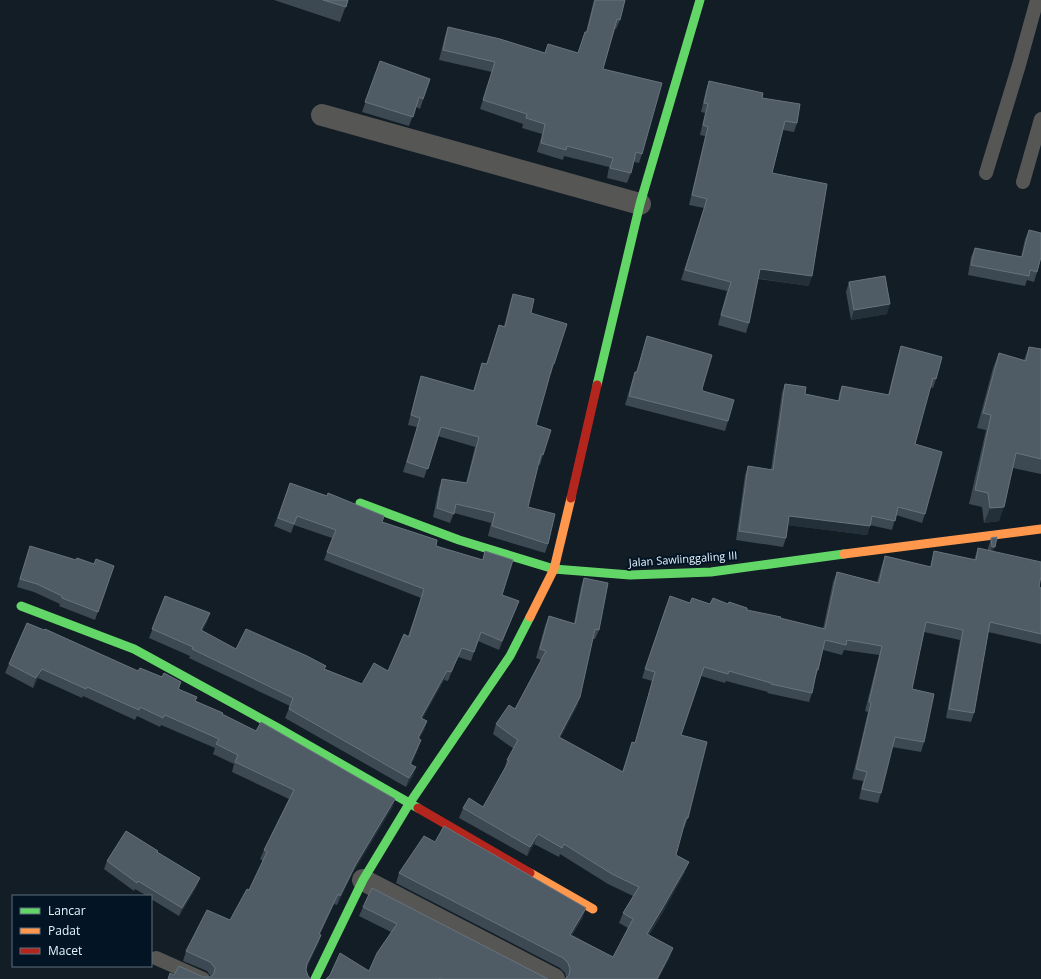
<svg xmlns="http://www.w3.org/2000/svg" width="1041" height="979" viewBox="0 0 1041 979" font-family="'Open Sans',sans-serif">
  <rect width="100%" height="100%" fill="#121d26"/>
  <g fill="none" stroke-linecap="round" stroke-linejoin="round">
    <g stroke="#565655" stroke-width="14">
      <path d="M986 173 1019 65 1037 0"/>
      <path d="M1023 182 1041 119"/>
      <path d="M156 958 203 979"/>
    </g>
    <g stroke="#565655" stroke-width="22">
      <path d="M322 115 640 204"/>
      <path d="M363 880 554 979"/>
    </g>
    <g stroke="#63d668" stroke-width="9">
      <path d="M597 385 640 204 700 0"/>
      <path d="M360 503 459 540 554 569 630 575 711 572 844 554"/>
      <path d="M21 606 134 649 278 728 418 808"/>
      <path d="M315 979 363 880 409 804 510 656 530 617"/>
    </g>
    <g stroke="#ff974d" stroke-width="9">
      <path d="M844 554 1041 529"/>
      <path d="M530 617 554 569 571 498"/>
      <path d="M530 873 593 909"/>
    </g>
    <g stroke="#b3261e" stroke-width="9">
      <path d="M571 498 597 385"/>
      <path d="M418 808 530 873"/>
    </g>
  </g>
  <g fill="#3d4952">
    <path d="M274 0H348L340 22Z"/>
    <path d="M594 0H625L620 20 616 29H615L603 69 642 154 639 163 634 162 631 173 627 183 607 178 609 167 564 156 563 160 537 152 542 134 522 128 523 124 480 109 492 72 439 60 445 36 448 27 545 53 548 44 578 53 585 32H586Z"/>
    <path d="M380 61 430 79 420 109 416 107 409 126 362 112Z"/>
    <path d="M709 81 762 98 797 123 794 132 783 130 772 173 809 286 758 279 749 323 746 333 718 325 727 291 681 280 704 208 689 205 705 136 700 135 705 113 701 112 706 90Z"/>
    <path d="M1029 230 1037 272 1034 282 1027 280 1025 286 968 275 971 257 975 248 1021 257 1025 239Z"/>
    <path d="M849 282 887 314 851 320 846 292Z"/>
    <path d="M513 294 531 313 554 364 551 374 550 373 536 425 543 455 540 465 538 464 528 507 548 544 545 553 488 536 491 523 454 513 450 523 433 517 439 488 442 479 466 483 475 447 438 436 424 478 403 472 417 427 408 425 418 385 421 376 473 391 482 363 486 364 499 325 504 326 510 303Z"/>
    <path d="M647 336 702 389 703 391 728 421 725 431 625 405 632 381 635 372H636L644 346Z"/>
    <path d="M901 346 936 379 933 388 930 387 915 444 925 514 922 523 896 515 892 530 870 525 867 535 788 525 786 538 783 547 736 540 745 475 748 466 771 470 782 392 785 384 805 394 838 401 839 394 842 386 888 395 898 355Z"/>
    <path d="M1029 347 1041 349V474L1013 468 999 521 984 523 982 507 969 504 986 430 977 428 993 368 999 353 1024 360Z"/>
    <path d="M290 483 327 496 384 516 382 522 436 546 482 560 485 551 502 595 519 601 499 650 478 641 471 661 458 657 448 681 444 680 422 719 427 721 424 730 419 739 418 749 411 765 413 776 406 787 285 718 290 706 189 658 190 656 149 638 165 596 210 613 207 622 202 631 236 649 325 669 362 684 388 671 408 636 421 598 324 560 332 538 294 525 291 533 274 526Z"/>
    <path d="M991 538 993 551 1039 587 1041 588V644L988 632 974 713 971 722 946 718 960 640 924 632 912 689 924 742 921 752 892 747 881 793 878 803 859 799 863 781 852 779 868 712 865 711 879 655 844 650 842 655 823 650 818 670 815 679 812 693 809 702 767 693 768 692 726 681 725 683 701 676 681 735 688 818 684 828H683L676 855 685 872 659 919 649 935 670 957 658 979H565L566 978 565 973 560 968 396 883 399 873 435 842 583 917 572 935 613 957 628 928 619 923 623 913 633 896 608 884 560 854 559 857 534 844 527 856 459 818 463 808 483 807 504 770 507 760 514 749 493 734 496 724 515 709 541 660 536 658 545 626 549 616 574 623 581 587 584 578 599 630 595 639H592L577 706 560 738 622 772 632 742 635 743 652 681 642 678 666 606 690 603 710 604 747 610 823 629 833 582 837 572 877 582 882 565 885 556 930 567 934 551 974 560 978 548 988 550V548Z"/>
    <path d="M30 546 76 560 94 564 114 566 95 620 59 606 60 604 34 592 17 587Z"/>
    <path d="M9 664 138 671 181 682 179 689 197 697 195 701 395 799 392 808 352 874 337 905 334 904 320 934 321 935 318 944 306 968V970L308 976 168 979 174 975 203 977H211L207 971 183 961 186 951 230 920 249 890 263 861 260 859 264 850 289 799 232 772 234 764 213 754 215 748 161 725 160 727 137 716 135 720 83 696 82 698 38 678 33 688 5 673Z"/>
    <path d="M157 852 197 886 179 916 151 899V896H147L135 889 134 891 104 869 107 861Z"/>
    <path d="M363 907 548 979H326L369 971 391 932 359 916Z"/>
  </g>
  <g fill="#243039">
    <path d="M760 269 812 276 809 286 756 278Z"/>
    <path d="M890 304 887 314 851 320 854 310Z"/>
    <path d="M1004 507 999 521 984 523 990 508Z"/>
    <path d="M789 516 870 526 867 535 786 525Z"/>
    <path d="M992 547H995L991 557H989Z"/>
    <path d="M519 601 516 610 499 650 502 641Z"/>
    <path d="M210 613 207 622 198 638 201 630Z"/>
    <path d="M462 648 458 657 448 681 451 672Z"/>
    <path d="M42 669 38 678 33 688 36 678Z"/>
    <path d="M447 671 444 680 418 726 421 718Z"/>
    <path d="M580 697 577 706 556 747 559 737Z"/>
    <path d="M427 721 424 730 414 747 418 738Z"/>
    <path d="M421 740 418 749 407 773 410 764Z"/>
    <path d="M416 767 413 776 406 787 409 778Z"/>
    <path d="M395 799 392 808 352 874 337 905 340 896 356 864Z"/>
    <path d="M538 834 534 844 527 856 530 847Z"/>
    <path d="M689 862 685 872 659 919 643 943 647 934Z"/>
    <path d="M200 878 197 886 179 916 182 908Z"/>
    <path d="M338 894 334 904 316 943 319 934Z"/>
    <path d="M586 908 583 917 567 944 570 935Z"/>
    <path d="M321 935 318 944 304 974 307 964Z"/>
    <path d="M673 948 670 957 658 979H657Z"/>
  </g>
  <g fill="#4f5b65" stroke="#67737d">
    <path d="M323 0H348L346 7Z"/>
    <path d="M595 0H625L620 20 617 19 603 69 662 83 642 154 636 152 631 173 610 168 613 158 567 146 566 150 541 143 545 124 526 118 527 114 483 100 495 62 443 50 448 27 500 39 545 53 548 44 578 53 585 32H587Z"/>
    <path d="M380 61 430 79 423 99 419 97 413 117 365 102Z"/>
    <path d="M709 81 763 93 762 98 800 104 797 123 785 121 772 173 827 184 812 276 760 269 749 323 721 315 731 282 685 270 707 199 692 195 708 127 703 125 708 104 704 103Z"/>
    <path d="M1029 230 1041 233V257L1037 272 1030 270 1029 276 971 265 975 248 1022 257Z"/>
    <path d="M885 276 890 304 854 310 849 282Z"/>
    <path d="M513 294 534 299 531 313 567 324 554 364H553L536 425 551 430 543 455 541 454 528 507 555 514 548 544 492 526 495 513 456 504 454 514 437 508 442 479 467 483 479 437 441 427 428 469 407 462 420 418 411 415 421 376 474 391 482 363 487 364 499 325 505 327Z"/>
    <path d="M647 336 712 355 702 389 703 391 734 400 728 421 629 396 635 372H637Z"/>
    <path d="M901 346 942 357 936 379 933 378 915 444 942 452 925 514 898 507 895 521 872 516 870 526 789 516 786 538 739 531 748 466 773 470 785 384 806 387 805 394 839 401 842 386 889 395Z"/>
    <path d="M1029 347 1041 349V459L1016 453 1004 507 990 508 988 493 975 490 991 415 983 413 999 353 1026 361Z"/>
    <path d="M290 483 327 496 328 493 384 516 382 522 437 540 436 546 483 560 485 551 513 560 502 595 519 601 502 641 481 632 474 652 462 648 451 672 447 671 421 718 427 721 418 738 421 740 410 764 416 767 409 778 289 709 293 698 192 649 193 647 152 629 165 596 210 613 201 630 236 649 246 629 307 656 326 666 324 669 362 684 374 663 388 671 404 634 409 637 424 589 327 552 336 530 297 516 294 524 278 518Z"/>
    <path d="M997 537 995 547H992L991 538Z"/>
    <path d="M30 546 76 560 77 558 94 564 96 559 114 566 98 612 62 598V596L37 584 20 579Z"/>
    <path d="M978 548 1041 562V576L1039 587 1041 588V634L990 622 974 713 949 709 963 630 926 622 912 689 934 694 924 742 895 737 881 793 862 789 867 772 856 769 871 703 869 702 882 646 847 640 846 645 825 640 818 670 817 669 812 693 771 684V683L729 671 728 674 704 667 681 735 707 742 688 818H686L676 855 689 862 662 909 647 934 673 948 657 979H565L569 975 570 969 568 963 563 958 399 873 424 836 435 842 444 826 586 908 570 935 613 957 633 919 623 913 639 887 612 874 564 844 562 848 538 834 530 847 463 808 469 798 483 807 509 761 507 760 518 740 496 724 509 705 515 709 546 651 540 649 549 616 575 624 584 578 608 583 599 630 595 629 580 697 559 737 623 772 632 742 635 743 655 672 645 669 670 596 690 603 692 598 710 604 713 598 728 604 729 602 747 608V610L781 617 780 618 825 629 837 572 879 583 885 556 931 567 934 551 976 560Z"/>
    <path d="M27 623 44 630 45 629 138 671 140 668 162 677 164 673 181 682 178 689 197 697 195 701 223 713 222 714 256 731 261 722 395 799 356 864 340 896 338 894 319 934 321 935 307 964 306 970 308 976 311 979H168L170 973 174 975 179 966 203 977H211L214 973 215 968 210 962 186 951 207 910 230 920 247 889 249 890 267 852 264 850 294 790 235 762 238 755 216 744 219 739 165 715 163 718 140 707 139 710 87 687 86 689 42 669 36 678 9 664Z"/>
    <path d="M126 831 158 851 157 852 200 878 182 908 138 881 137 883 107 861Z"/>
    <path d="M372 888 548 979H442L440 978 439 979H326L330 975 340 953 369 971 377 953 397 924 363 907Z"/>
  </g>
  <g text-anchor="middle" stroke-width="4" stroke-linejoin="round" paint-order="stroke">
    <g font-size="11" fill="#e7f4ff" stroke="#031524">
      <text transform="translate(683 559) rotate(-4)" y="4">Jalan Sawlinggaling III</text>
    </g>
  </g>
  <rect x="12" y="895" width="140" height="72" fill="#031524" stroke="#5e6e7c"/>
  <rect x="20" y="908" width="20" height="6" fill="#63d668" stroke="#5e6e7c"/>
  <text x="48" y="915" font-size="12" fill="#e7f4ff">Lancar</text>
  <rect x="20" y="928" width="20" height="6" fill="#ff974d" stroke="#5e6e7c"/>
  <text x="48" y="935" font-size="12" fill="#e7f4ff">Padat</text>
  <rect x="20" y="948" width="20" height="6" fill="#b3261e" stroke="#5e6e7c"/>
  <text x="48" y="955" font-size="12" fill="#e7f4ff">Macet</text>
</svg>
